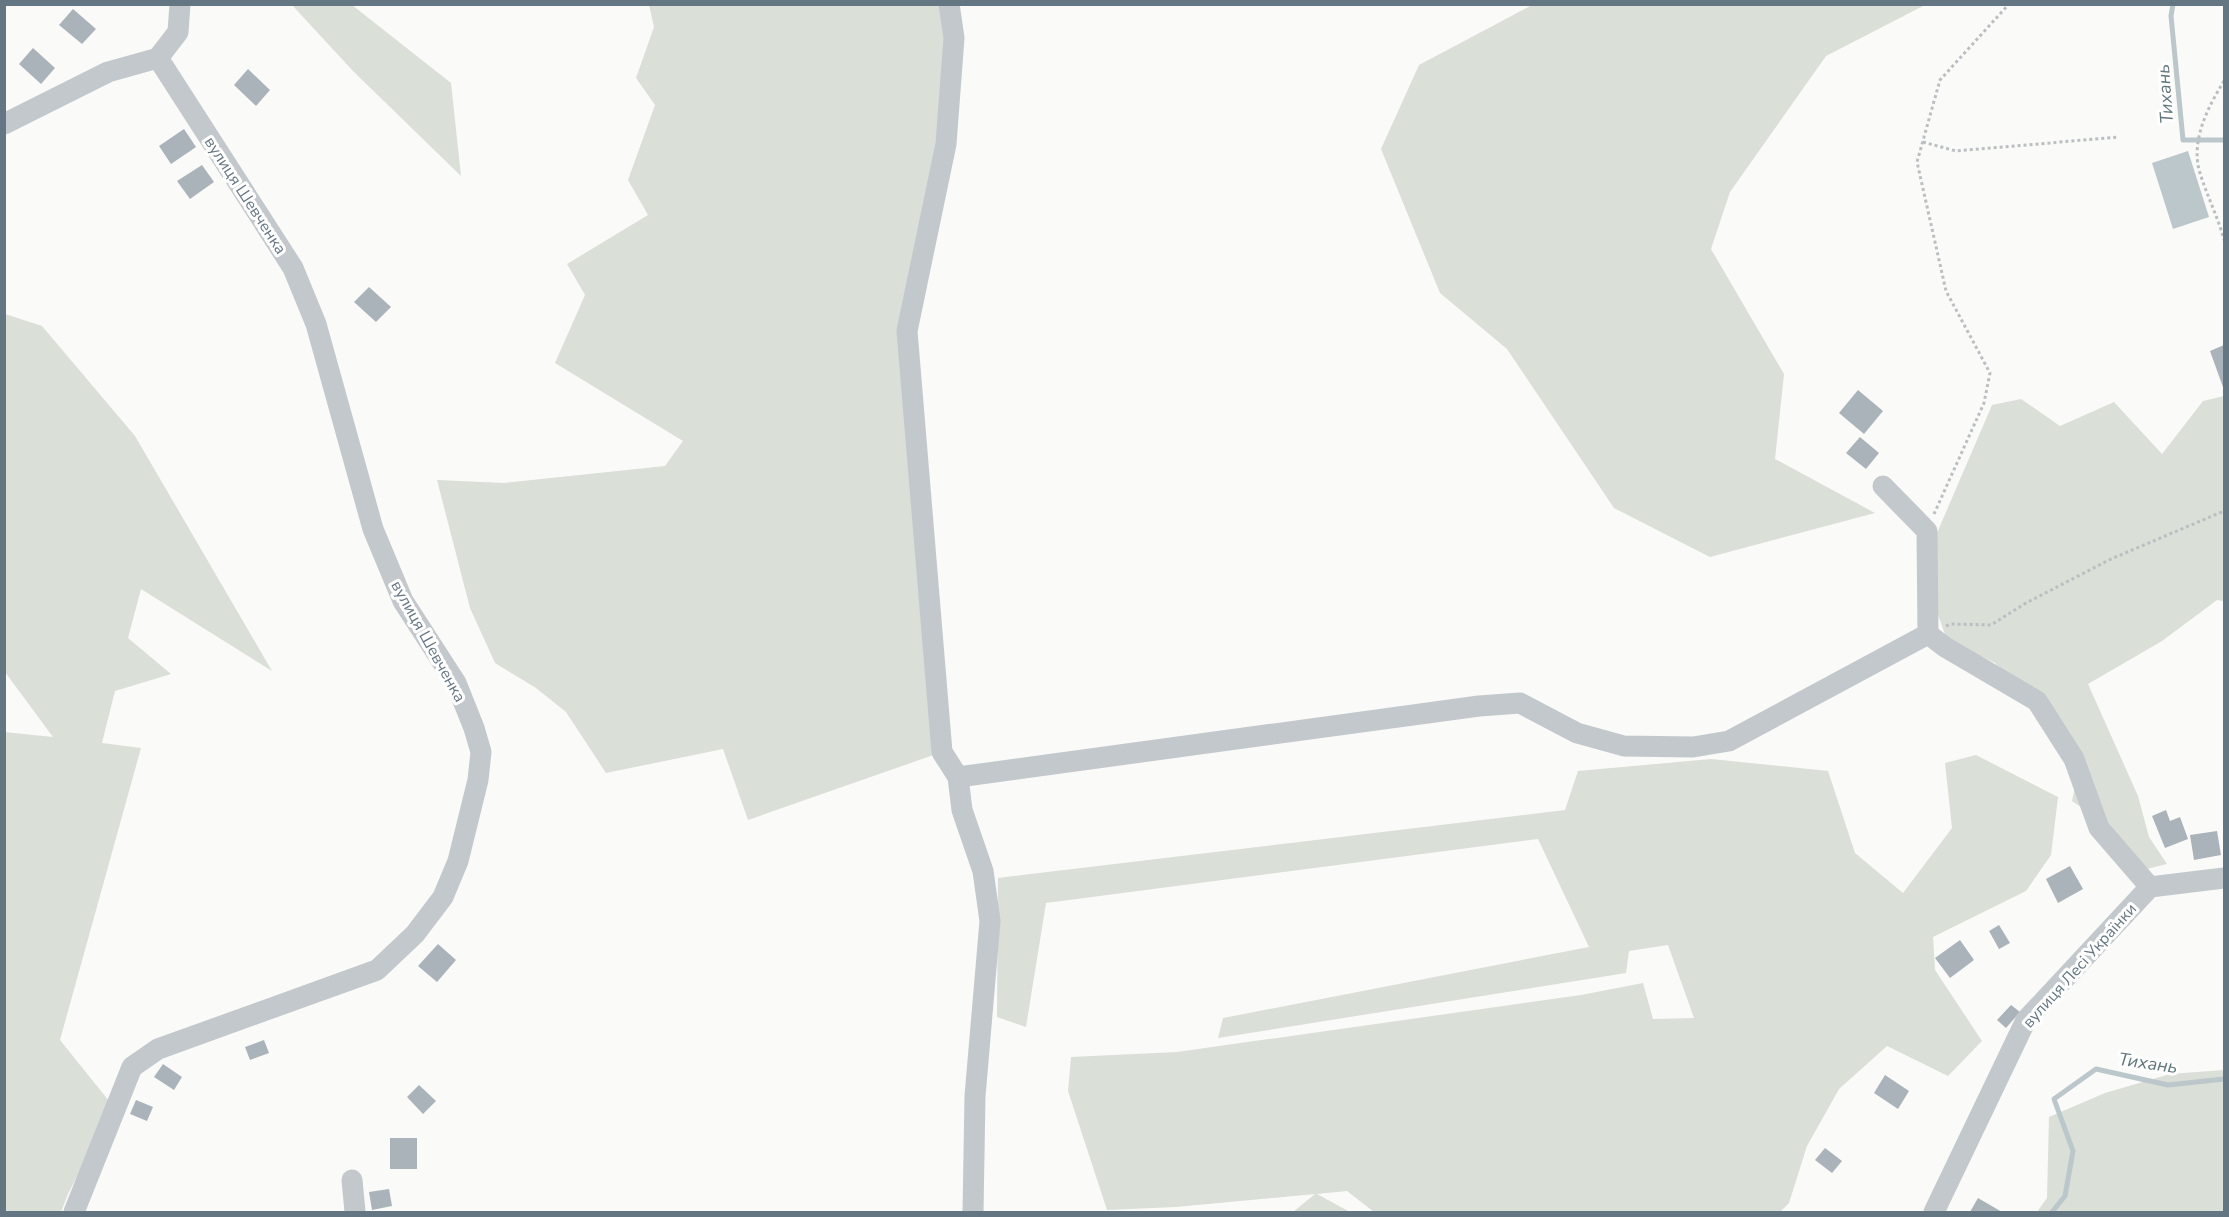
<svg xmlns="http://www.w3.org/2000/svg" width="2229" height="1217" viewBox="0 0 2229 1217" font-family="'Nunito Sans',sans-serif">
  <rect width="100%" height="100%" fill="#fafaf8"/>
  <g fill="#dadfd7">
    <path d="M292 5H352L451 83 461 176 354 72Z"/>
    <path d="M649 5H949L954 38 907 331 942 752 748 820 723 749 606 773 566 712 536 688 495 663 470 608 437 480 504 483 665 466 683 441 555 363 585 295 567 264 648 215 628 180 655 105 636 78 654 27Z"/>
    <path d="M1532 5H1925L1826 56 1730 192 1711 249 1784 374 1775 459 1875 513 1710 557 1614 508 1507 349 1440 293 1381 149 1419 65Z"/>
    <path d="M5 314 42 326 135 436 272 671 141 589 128 638 171 674 115 691 102 743 141 748 60 1040 113 1106 68 1194 61 1212H5L4 732 53 737 5 672Z"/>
    <path d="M2224 396V601L2217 600 2162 641 2088 684 2138 796 2149 837 2167 864 2147 869 2114 830 2072 801 2082 754 1995 663 1947 640 1937 612V533L1992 405 2021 399 2060 426 2114 402 2162 454 2203 401Z"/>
    <path d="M1976 755 2058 797 2051 855 2026 891 1933 937 1935 970 1982 1041 1948 1076 1887 1046 1839 1089 1807 1146 1789 1203 1780 1212H1374L1347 1191 1317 1194 1350 1212H1293L1315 1194 1176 1207 1107 1210 1068 1091 1071 1057 1177 1052 1581 995 1643 983 1653 1019 1694 1018 1668 945 1629 951 1626 973 1218 1038 1223 1018 1589 947 1538 839 1046 903 1026 1027 997 1017 998 878 1565 810 1578 771 1711 759 1828 771 1855 853 1903 893 1952 828 1945 763Z"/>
    <path d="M2224 1070V1212H2037L2047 1198 2049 1117 2105 1093 2170 1074Z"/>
  </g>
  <path fill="#bbc7cb" d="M2188 151 2209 217 2173 229 2152 163Z"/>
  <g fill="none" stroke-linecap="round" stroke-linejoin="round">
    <g stroke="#bbc7cb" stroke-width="5">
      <path d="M2173 4 2171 16 2183 140H2224"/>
      <path d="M2052 1212 2065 1196 2073 1151 2054 1099 2096 1069 2168 1085 2224 1079"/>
    </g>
  </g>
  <g fill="#aab3b9">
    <path d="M73 9 96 29 82 44 59 25Z"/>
    <path d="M33 48 55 68 41 84 19 64Z"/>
    <path d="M248 69 270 90 256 106 234 85Z"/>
    <path d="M184 129 196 147 171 164 159 146Z"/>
    <path d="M202 165 214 182 190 199 177 181Z"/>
    <path d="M369 287 391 307 376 322 354 302Z"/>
    <path d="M2224 345V390L2210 351Z"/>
    <path d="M1858 390 1883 411 1864 434 1839 413Z"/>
    <path d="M1860 437 1879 453 1866 469 1846 453Z"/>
    <path d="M2166 810 2170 821 2180 817 2188 839 2165 848 2152 816Z"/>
    <path d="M2217 831 2221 855 2194 860 2190 835Z"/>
    <path d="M2070 866 2083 889 2058 903 2046 879Z"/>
    <path d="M1999 925 2010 943 1999 949 1989 931Z"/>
    <path d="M1960 940 1974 960 1950 978 1935 958Z"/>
    <path d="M438 944 456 960 437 982 418 966Z"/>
    <path d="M2011 1005 2020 1012 2006 1028 1997 1020Z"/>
    <path d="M264 1040 269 1053 250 1060 245 1047Z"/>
    <path d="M163 1064 182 1077 174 1090 154 1077Z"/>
    <path d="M1885 1075 1909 1091 1898 1109 1874 1093Z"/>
    <path d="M419 1085 436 1101 423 1114 407 1097Z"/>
    <path d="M136 1100 153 1107 147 1121 130 1114Z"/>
    <rect x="390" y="1138" width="27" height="31"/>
    <path d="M1825 1148 1842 1161 1832 1173 1815 1160Z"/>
    <path d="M389 1189 392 1206 372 1210 369 1192Z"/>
    <path d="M1978 1198 2002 1212H1970Z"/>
  </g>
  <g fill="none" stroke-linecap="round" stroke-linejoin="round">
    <g stroke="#bbbfc2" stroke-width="3" stroke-dasharray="3 3" stroke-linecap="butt">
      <path d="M2224 81C2208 107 2190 141 2200 173 2207 196 2218 217 2224 240"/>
      <path d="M1923 142 1956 151 2119 137"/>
      <path d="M1934 514 1984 403 1990 373 1946 291 1917 162 1940 80 2009 4"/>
      <path d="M1946 626 1951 624 1991 625 2026 603 2111 559 2224 511"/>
    </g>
    <g stroke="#c3c8cc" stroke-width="21">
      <path d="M949 4 954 38 946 144 907 331 942 752 958 777"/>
      <path d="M158 58 178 32 180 4"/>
      <path d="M4 124 108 72 158 58 293 268 316 324 373 529 403 601 456 683 474 728 481 752 478 780 458 861 443 897 415 934 377 970 158 1049 132 1067 74 1212"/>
      <path d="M1883 486 1927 531 1928 634"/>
      <path d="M352 1180 355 1212"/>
      <path d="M973 1212 975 1096 990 921 983 871 962 810 958 777 1479 706 1520 703 1577 733 1624 746 1693 747 1729 741 1928 634 1945 647 2037 701 2074 759 2099 828 2150 887"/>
      <path d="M1934 1212 2026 1020 2150 887 2224 878"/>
    </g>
  </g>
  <g text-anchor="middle" stroke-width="6" stroke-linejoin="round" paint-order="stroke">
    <g font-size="16" fill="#657683" stroke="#fff">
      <text transform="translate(246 195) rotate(57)" y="6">вулиця Шевченка</text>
      <text transform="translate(429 641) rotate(61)" y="6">вулиця Шевченка</text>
      <text transform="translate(2079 965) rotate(-48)" y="6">вулиця Лесі Українки</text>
    </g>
    <g font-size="18" font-style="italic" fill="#60757c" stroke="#fff">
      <text transform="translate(2165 94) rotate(-94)" y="6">Тихань</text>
      <text transform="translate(2148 1063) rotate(8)" y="6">Тихань</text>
    </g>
  </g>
  <rect width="2229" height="1217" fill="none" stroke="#657683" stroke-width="12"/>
</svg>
